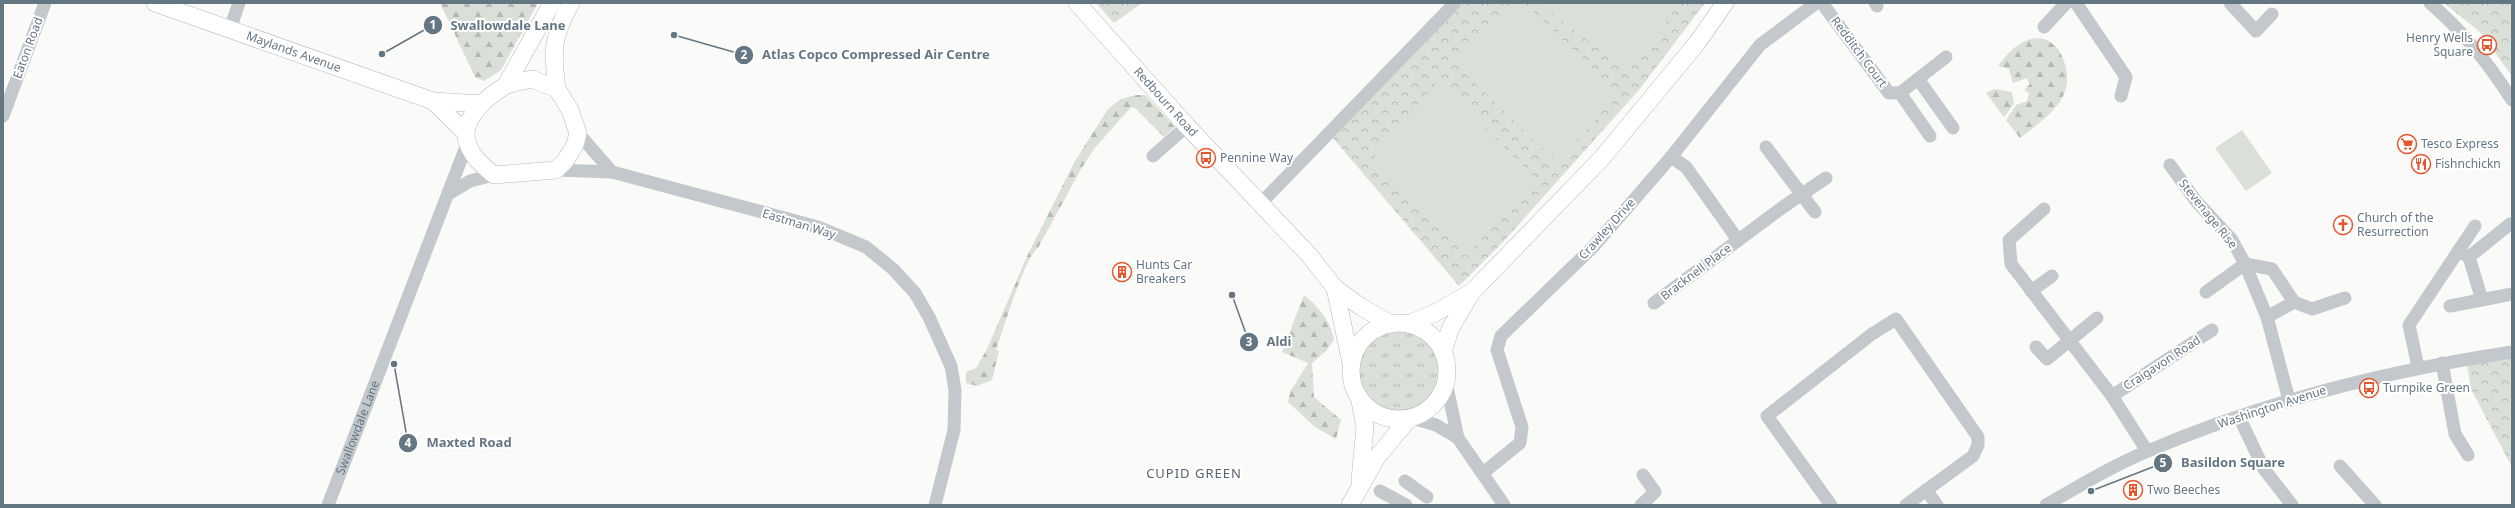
<svg xmlns="http://www.w3.org/2000/svg" width="2515" height="508" viewBox="0 0 2515 508" font-family="'Noto Sans',sans-serif">
  <defs>
    <pattern id="grass-tufts" width="24" height="20" patternUnits="userSpaceOnUse"><rect width="24" height="20" fill="#dadfd7"/><path d="M3 7l-1-3M5 7V3M7 7l1-3M15 17l-1-3M17 17v-4M19 17l1-3" fill="none" stroke="#b4b9b4"/></pattern>
    <pattern id="forest-firs" width="22" height="20" patternUnits="userSpaceOnUse"><rect width="22" height="20" fill="#dadfd7"/><path d="M5 1l3.5 6h-7zM16 11l3.5 6h-7z" fill="#b4b9b4"/></pattern>
    <pattern id="park-crowns" width="20" height="18" patternUnits="userSpaceOnUse"><rect width="20" height="18" fill="#dadfd7"/><path d="M2 6a3 3 0 1 1 6 0M12 15a3 3 0 1 1 6 0" fill="none" stroke="#b4b9b4"/></pattern>
  </defs>
  <rect width="100%" height="100%" fill="#fafaf8"/>
  <circle fill="url(#grass-tufts)" cx="1400" cy="372" r="41"/>
  <g fill="url(#forest-firs)">
    <path d="M440 3H538L501 70 484 81 475 77Z"/>
    <path d="M2036 38C2048 38 2057 45 2062 56 2080 97 2048 116 2020 138L2006 120 2016 105 2027 101 2029 93 2024 90 2030 84 2027 78 2013 83 2009 69 1998 66C2009 52 2018 41 2036 38Z"/>
    <path d="M1994 89 2012 92 2014 104 2004 117 1986 93Z"/>
    <path d="M1136 95H1145L1175 127 1164 137 1135 108 1131 107 1094 149 1081 169 1038 248C1024 258 1003 331 996 350L999 351 992 380 977 386 966 383V372L976 368 987 349 1028 254 1075 161 1108 109 1121 99Z"/>
    <path d="M1304 295C1318 306 1331 321 1334 340L1326 351 1312 363 1314 397 1341 420 1336 439 1315 427 1288 402 1290 392 1308 363 1282 352Z"/>
  </g>
  <g fill="url(#park-crowns)">
    <path d="M1096 3H1142L1114 23Z"/>
    <path d="M1464 3H1705L1638 91 1504 241 1459 286 1333 138Z"/>
    <path d="M2444 3H2512V76L2480 32Z"/>
    <path d="M2512 352V467L2471 389 2466 358Z"/>
  </g>
  <g fill="#dadfd7">
    <path d="M1512 3H1524L1619 94 1557 162 1455 64Z"/>
    <path d="M1539 3H1680L1628 72Z"/>
    <path d="M1438 81 1537 180 1466 256 1372 160Z"/>
    <path d="M2242 130 2272 173 2246 191 2215 148Z"/>
  </g>
  <g fill="none" stroke-linecap="round" stroke-linejoin="round">
    <g stroke="#b5babe" stroke-width="18">
      <g id="major">
        <path id="s2" d="M155 3 433 101 482 104"/>
        <path id="s3" d="M1077 3 1187 126 1309 255 1335 288 1361 307 1391 324"/>
        <path d="M532 79 557 89 570 110 578 133 575 145 565 161 556 170 494 175C483 166 473 158 468 144 458 121 488 96 505 86 513 82 524 81 532 79Z"/>
        <path d="M506 85 552 3"/>
        <path d="M557 89C552 51 552 37 571 3"/>
        <path d="M433 101 466 133"/>
        <path d="M1335 288 1351 363"/>
        <circle cx="1399" cy="371" r="48"/>
        <path d="M1408 324 1433 314 1470 293"/>
        <path d="M1443 353 1450 329 1472 292 1602 158 1697 43 1725 3"/>
        <path d="M1360 401 1365 427 1360 480"/>
        <path d="M1350 505 1377 457 1409 419"/>
      </g>
    </g>
    <g stroke="#c3c8cc" stroke-width="13">
      <path d="M1822 3 1889 93H1900L1930 136"/>
      <path d="M1875 3 1877 6"/>
      <path d="M2076 3 2126 77 2121 96"/>
      <path d="M2230 3 2256 31 2272 14"/>
      <path d="M2430 3C2463 31 2489 64 2512 100"/>
      <path d="M2044 27 2066 3"/>
      <path d="M230 29 239 3"/>
      <path d="M1918 79 1953 128"/>
      <path d="M1900 93 1946 57"/>
      <path d="M3 116 45 3"/>
      <path d="M578 133 612 172"/>
      <path d="M1766 147 1815 212"/>
      <path d="M1153 156 1187 126"/>
      <path d="M1671 157 1686 167 1738 240"/>
      <path d="M2170 165 2196 201 2232 240 2245 264 2267 317 2289 400"/>
      <path d="M556 170 612 172 818 227 866 247 893 269 915 293 929 317 951 366 955 390 954 430 935 505"/>
      <path d="M450 193 470 181 494 175"/>
      <path d="M1261 203 1455 3"/>
      <path d="M2044 209 2009 240 2011 264 2112 396 2147 451"/>
      <path d="M2458 251 2469 257 2482 300"/>
      <path d="M2469 257 2510 224"/>
      <path d="M2031 291 2052 276"/>
      <path d="M2206 292 2245 264 2272 269 2294 302 2267 317"/>
      <path d="M2294 302 2312 309 2345 298"/>
      <path d="M1654 303 1783 207 1826 178"/>
      <path d="M2450 306 2512 294"/>
      <path d="M2036 347 2047 359 2097 318"/>
      <path d="M2442 363 2455 434 2468 455"/>
      <path d="M2418 367 2409 325 2475 226"/>
      <path d="M1446 382 1458 438 1504 505"/>
      <path d="M2112 396 2212 330"/>
      <path d="M2239 417 2264 469 2292 505"/>
      <path d="M1412 418 1436 425 1458 438"/>
      <path d="M2340 466 2375 505"/>
      <path d="M1483 473 1520 443 1522 427 1497 350 1501 336 1594 246 1671 157 1760 45 1816 3"/>
      <path d="M1405 481 1427 497"/>
      <path d="M1926 490 1937 505"/>
      <path d="M1380 491 1406 505"/>
      <path id="s1" d="M328 505 467 144"/>
      <path d="M1641 505 1655 492 1643 475"/>
      <path d="M1831 505 1767 416 1872 334 1896 319 1978 437V445L1973 456 1906 505"/>
      <path d="M2046 505C2079 486 2112 466 2148 451 2265 401 2386 371 2512 352"/>
    </g>
    <use href="#major" stroke="#fff" stroke-width="17"/>
  </g>
  <defs>
    <g id="bus-ring" transform="scale(1)"><circle r="9.5" fill="#fff" stroke="#e4572e" stroke-width="1.5"/><path d="M-5-6H5V4H4V6H2V4H-2V6H-4V4H-5ZM-3.5-4V0h7V-4ZM-3.5 1.2v1.5H-2V1.2ZM2 1.2v1.5H3.5V1.2Z" fill="#e4572e"/></g>
    <g id="supermarket-ring" transform="scale(1)"><circle r="9.5" fill="#fff" stroke="#e4572e" stroke-width="1.5"/><path d="M-6-5.5h2.5l.6 2H6L4.5 2H-2.5L-4.4-4H-6ZM-1.5 3.2a1.3 1.3 0 1 0 .1 0ZM3 3.2a1.3 1.3 0 1 0 .1 0Z" fill="#e4572e"/></g>
    <g id="restaurant-ring" transform="scale(1)"><circle r="9.5" fill="#fff" stroke="#e4572e" stroke-width="1.5"/><path d="M-5-6h1v4h1v-4h1v4h1v-4h1v5L-1.5 .5V6h-2V.5L-5-1ZM5-6V6H3V1.5H1.5Q1.5-4 5-6Z" fill="#e4572e"/></g>
    <g id="church-ring" transform="scale(1)"><circle r="9.5" fill="#fff" stroke="#e4572e" stroke-width="1.5"/><path d="M-1.2-6h2.4v3.5h3.3v2.4h-3.3V6h-2.4V-.1h-3.3v-2.4h3.3Z" fill="#e4572e"/></g>
    <g id="building-ring" transform="scale(1)"><circle r="9.5" fill="#fff" stroke="#e4572e" stroke-width="1.5"/><path d="M-4-6H4V6H1V3H-1V6H-4ZM-2.5-4.3h1.7v1.8h-1.7ZM.8-4.3h1.7v1.8H.8ZM-2.5-1h1.7V.8h-1.7ZM.8-1h1.7V.8H.8Z" fill="#e4572e"/></g>
  </defs>
  <g fill-rule="evenodd">
    <use href="#bus-ring" x="2487" y="45"/>
    <use href="#supermarket-ring" x="2407" y="144"/>
    <use href="#bus-ring" x="1206" y="158"/>
    <use href="#restaurant-ring" x="2421" y="164"/>
    <use href="#church-ring" x="2343" y="225"/>
    <use href="#building-ring" x="1122" y="272"/>
    <use href="#bus-ring" x="2369" y="388"/>
    <use href="#building-ring" x="2133" y="490"/>
  </g>
  <g text-anchor="middle" stroke-width="4" stroke-linejoin="round" paint-order="stroke">
    <g font-size="12" fill="#657683" stroke="#fff" text-anchor="start">
      <text x="2473" y="42" text-anchor="end">Henry Wells<tspan x="2473" dy="14">Square</tspan></text>
      <text x="2421" y="148">Tesco Express</text>
      <text x="1220" y="162">Pennine Way</text>
      <text x="2435" y="168">Fishnchickn</text>
      <text x="2357" y="222">Church of the<tspan x="2357" dy="14">Resurrection</tspan></text>
      <text x="1136" y="269">Hunts Car<tspan x="1136" dy="14">Breakers</tspan></text>
      <text x="2383" y="392">Turnpike Green</text>
      <text x="2147" y="494">Two Beeches</text>
    </g>
    <g font-size="12" fill="#657683" stroke="#fff">
      <text transform="translate(28 48) rotate(-70)" y="4">Eaton Road</text>
      <text dy="4" stroke="none"><textPath href="#s2" startOffset="147">Maylands Avenue</textPath></text>
      <text transform="translate(1859 52) rotate(53)" y="4">Redditch Court</text>
      <text dy="4" stroke="none"><textPath href="#s3" startOffset="133">Redbourn Road</textPath></text>
      <text transform="translate(2208 214) rotate(51)" y="4">Stevenage Rise</text>
      <text transform="translate(799 224) rotate(17)" y="4">Eastman Way</text>
      <text transform="translate(1607 229) rotate(-48)" y="4">Crawley Drive</text>
      <text transform="translate(1696 272) rotate(-37)" y="4">Bracknell Place</text>
      <text transform="translate(2162 363) rotate(-33)" y="4">Craigavon Road</text>
      <text transform="translate(2272 407) rotate(-18)" y="4">Washington Avenue</text>
      <text dy="4" stroke="none"><textPath href="#s1" startOffset="83">Swallowdale Lane</textPath></text>
    </g>
    <g font-size="13" letter-spacing="1" fill="#57646e" stroke="#fff">
      <text x="1194" y="478">CUPID GREEN</text>
    </g>
  </g>
  <path fill="none" stroke="#657683" stroke-width="1.5" d="M382 54L433 25M674 35L744 55M1232 295L1249 342M394 364L408 443M2091 491L2163 463"/>
  <g fill="#657683" stroke="#fff" stroke-width="1.5">
    <circle cx="382" cy="54" r="4"/>
    <circle cx="674" cy="35" r="4"/>
    <circle cx="1232" cy="295" r="4"/>
    <circle cx="394" cy="364" r="4"/>
    <circle cx="2091" cy="491" r="4"/>
    <circle cx="433" cy="25" r="10"/>
    <circle cx="744" cy="55" r="10"/>
    <circle cx="1249" cy="342" r="10"/>
    <circle cx="408" cy="443" r="10"/>
    <circle cx="2163" cy="463" r="10"/>
  </g>
  <g font-size="12" text-anchor="middle" font-weight="bold" fill="#fff">
    <text x="433" y="29">1</text>
    <text x="744" y="59">2</text>
    <text x="1249" y="346">3</text>
    <text x="408" y="447">4</text>
    <text x="2163" y="467">5</text>
  </g>
  <g font-size="13" text-anchor="middle" font-weight="bold" fill="#657683" stroke="#fff" stroke-width="4" stroke-linejoin="round" paint-order="stroke">
    <text x="508" y="30">Swallowdale Lane</text>
    <text x="876" y="59">Atlas Copco Compressed Air Centre</text>
    <text x="1279" y="346">Aldi</text>
    <text x="469" y="447">Maxted Road</text>
    <text x="2233" y="467">Basildon Square</text>
  </g>
  <rect width="2515" height="508" fill="none" stroke="#657683" stroke-width="8"/>
</svg>
